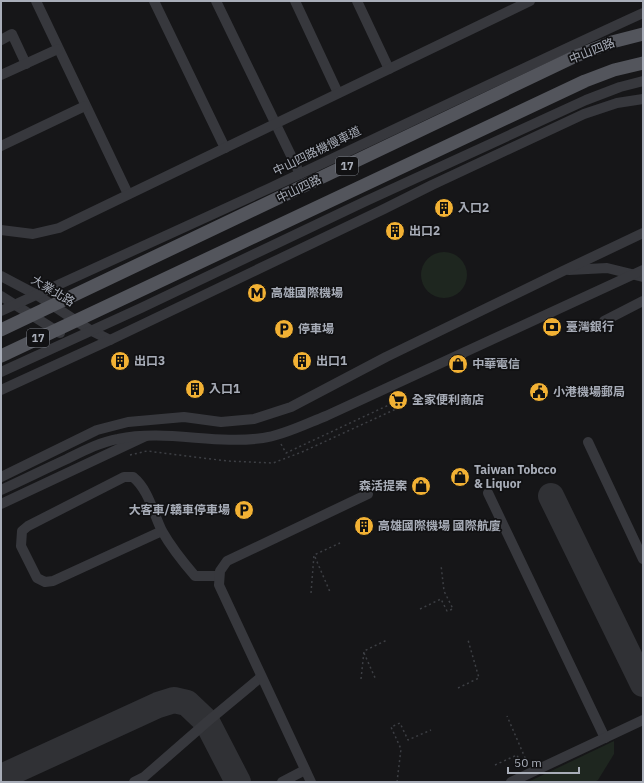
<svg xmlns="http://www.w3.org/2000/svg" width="644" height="783" viewBox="0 0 644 783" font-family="'IBM Plex Sans','Noto Sans TC',sans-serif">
  <rect width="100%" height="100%" fill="#161618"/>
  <g fill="#1e261f">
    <circle cx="444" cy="275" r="23"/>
    <path d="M614 741V754L598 780 594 782H528Z"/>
  </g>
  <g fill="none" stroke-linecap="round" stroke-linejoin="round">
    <g stroke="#303135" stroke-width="26">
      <path d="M551 496 643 684"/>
      <path d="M1 777 158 705 174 700 187 703 207 722 238 782"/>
    </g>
    <g stroke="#3d3f44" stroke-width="1.5" stroke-dasharray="2 3" stroke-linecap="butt">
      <path d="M281 444 286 453 393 403"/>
      <path d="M130 455 147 451 227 461 273 463 302 452 396 409"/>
      <path d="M315 557 330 592"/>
      <path d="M311 593 314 555 340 543"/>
      <path d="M420 609 441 599 447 611 453 609 444 591 441 565"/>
      <path d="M364 653 376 680"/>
      <path d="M361 679 364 651 387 640"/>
      <path d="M458 688 479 678 468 640"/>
      <path d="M495 765 517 755 520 762 526 760 507 716"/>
      <path d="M397 782 401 749 391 727 400 723 408 740 431 730"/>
    </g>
    <g stroke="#37383d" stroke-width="10">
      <path d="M36 1 128 194"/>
      <path d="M154 1 225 148"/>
      <path d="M216 1 300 174"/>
      <path d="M295 1 338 93"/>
      <path d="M357 1 389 69"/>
      <path d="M1 40 12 34 26 64"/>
      <path d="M1 75 58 49"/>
      <path d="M1 146 85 106"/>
      <path d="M1 230 33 234 59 228 530 1"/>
      <path d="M569 270 607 268 643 277"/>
      <path d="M1 276 37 295 90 330 110 340"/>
      <path d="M1 296 60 333"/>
      <path d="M1 311C90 270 180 230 270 188 394 130 518 70 643 13"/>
      <path d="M604 321 643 301"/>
      <path d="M1 372 141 308 366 201 586 100 620 87 643 81"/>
      <path d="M1 390 110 340 384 209 432 185 584 114 617 103 643 99"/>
      <path d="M588 442 643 559"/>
      <path d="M1 477 97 430 128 422 184 417 221 422 254 419 291 407 386 357 563 271 643 233"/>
      <path d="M488 493 605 738"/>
      <path d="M1 504 146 436"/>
      <path d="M162 531 53 581 45 582 37 578 21 546 22 531 28 526 124 477H133C149 490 153 513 162 531 171 547 183 562 195 576H219"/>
      <path d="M134 782 144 777 207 722 261 677"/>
      <path d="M282 782 305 770"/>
      <path d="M311 782 219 585 220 571 227 561 368 494"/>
      <path d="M511 782 643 720"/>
    </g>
    <g stroke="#53555c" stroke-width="13">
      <path d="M1 330 576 56 612 42 643 34"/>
      <path d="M1 356 585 81 614 70 643 63"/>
    </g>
    <path stroke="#37383d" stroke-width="10" d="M1 490C23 480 45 469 67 459 83 451 100 442 118 439 166 429 215 445 263 438 282 436 308 423 326 416L643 270"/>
  </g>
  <defs>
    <g id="building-disc" transform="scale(1)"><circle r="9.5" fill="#f2b134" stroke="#111113"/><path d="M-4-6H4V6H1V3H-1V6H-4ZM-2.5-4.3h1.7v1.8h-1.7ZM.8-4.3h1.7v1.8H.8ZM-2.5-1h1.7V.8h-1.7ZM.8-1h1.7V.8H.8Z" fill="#111"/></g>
    <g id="metro-disc" transform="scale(1)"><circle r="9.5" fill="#f2b134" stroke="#111113"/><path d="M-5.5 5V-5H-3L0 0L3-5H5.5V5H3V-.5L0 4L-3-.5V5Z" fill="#111"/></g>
    <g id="bank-disc" transform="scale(1)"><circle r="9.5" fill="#f2b134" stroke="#111113"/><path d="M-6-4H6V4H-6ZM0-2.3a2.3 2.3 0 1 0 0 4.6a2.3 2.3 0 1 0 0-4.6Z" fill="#111"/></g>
    <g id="parking-disc" transform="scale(1)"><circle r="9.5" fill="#f2b134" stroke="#111113"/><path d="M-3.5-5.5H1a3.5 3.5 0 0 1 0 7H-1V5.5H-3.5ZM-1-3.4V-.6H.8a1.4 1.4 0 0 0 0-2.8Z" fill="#111"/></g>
    <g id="shop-disc" transform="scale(1)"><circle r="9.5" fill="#f2b134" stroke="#111113"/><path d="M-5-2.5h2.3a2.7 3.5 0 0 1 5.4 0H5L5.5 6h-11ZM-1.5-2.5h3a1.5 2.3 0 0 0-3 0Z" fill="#111"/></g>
    <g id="civic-disc" transform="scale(1)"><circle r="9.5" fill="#f2b134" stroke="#111113"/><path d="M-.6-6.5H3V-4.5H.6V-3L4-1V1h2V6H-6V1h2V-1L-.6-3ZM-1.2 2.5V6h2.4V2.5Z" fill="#111"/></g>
    <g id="supermarket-disc" transform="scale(1)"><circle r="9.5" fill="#f2b134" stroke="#111113"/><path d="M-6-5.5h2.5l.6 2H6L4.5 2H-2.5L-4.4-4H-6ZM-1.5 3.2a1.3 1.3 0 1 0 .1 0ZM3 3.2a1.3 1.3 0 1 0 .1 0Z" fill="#111"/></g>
  </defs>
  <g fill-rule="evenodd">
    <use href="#building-disc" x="444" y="208"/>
    <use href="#building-disc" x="395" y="231"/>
    <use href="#metro-disc" x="257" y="293"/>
    <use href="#bank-disc" x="552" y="327"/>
    <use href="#parking-disc" x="284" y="329"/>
    <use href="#building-disc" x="120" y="361"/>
    <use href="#building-disc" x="302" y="361"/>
    <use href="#shop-disc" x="458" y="364"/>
    <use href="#building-disc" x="195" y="389"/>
    <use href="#civic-disc" x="539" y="392"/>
    <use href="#supermarket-disc" x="398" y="400"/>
    <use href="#shop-disc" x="460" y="477"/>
    <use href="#shop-disc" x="421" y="486"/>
    <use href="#parking-disc" x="244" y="510"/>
    <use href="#building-disc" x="364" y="526"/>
  </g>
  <g text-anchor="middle" stroke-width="3.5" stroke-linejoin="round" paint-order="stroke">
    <g fill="#111113" stroke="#7b7e86" stroke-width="1">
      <rect x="336" y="157" width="22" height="18" rx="3"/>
      <rect x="27" y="329" width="22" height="18" rx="3"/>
    </g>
    <g font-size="11" font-weight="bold" fill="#a8adb8">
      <text x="347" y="170">17</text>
      <text x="38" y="342">17</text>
    </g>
    <g font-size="12" fill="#a8adb8" stroke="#111113">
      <text transform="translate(592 51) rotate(-22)" y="4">中山四路</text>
      <text transform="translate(317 151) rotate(-26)" y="4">中山四路機慢車道</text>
      <text transform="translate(299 189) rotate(-26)" y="4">中山四路</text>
      <text transform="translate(53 291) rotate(31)" y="4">大業北路</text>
    </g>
    <g font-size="12" font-weight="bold" fill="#a8adb8" stroke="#111113" text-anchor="start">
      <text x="458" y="212">入口2</text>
      <text x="409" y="235">出口2</text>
      <text x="271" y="297">高雄國際機場</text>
      <text x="566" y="331">臺灣銀行</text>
      <text x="298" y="333">停車場</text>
      <text x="134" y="365">出口3</text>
      <text x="316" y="365">出口1</text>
      <text x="472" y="368">中華電信</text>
      <text x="209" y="393">入口1</text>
      <text x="553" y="396">小港機場郵局</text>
      <text x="412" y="404">全家便利商店</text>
      <text x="474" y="474">Taiwan Tobcco<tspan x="474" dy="14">&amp; Liquor</tspan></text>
      <text x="407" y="490" text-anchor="end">森活提案</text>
      <text x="230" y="514" text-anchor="end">大客車/轎車停車場</text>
      <text x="378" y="530">高雄國際機場 國際航廈</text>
    </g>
  </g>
  <rect width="644" height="783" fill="none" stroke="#a8adb8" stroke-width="4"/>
  <path d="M508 767v6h71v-6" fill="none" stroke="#a8adb8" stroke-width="2"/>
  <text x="514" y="767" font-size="12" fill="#a8adb8" stroke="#111113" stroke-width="3" paint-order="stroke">50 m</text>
</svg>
